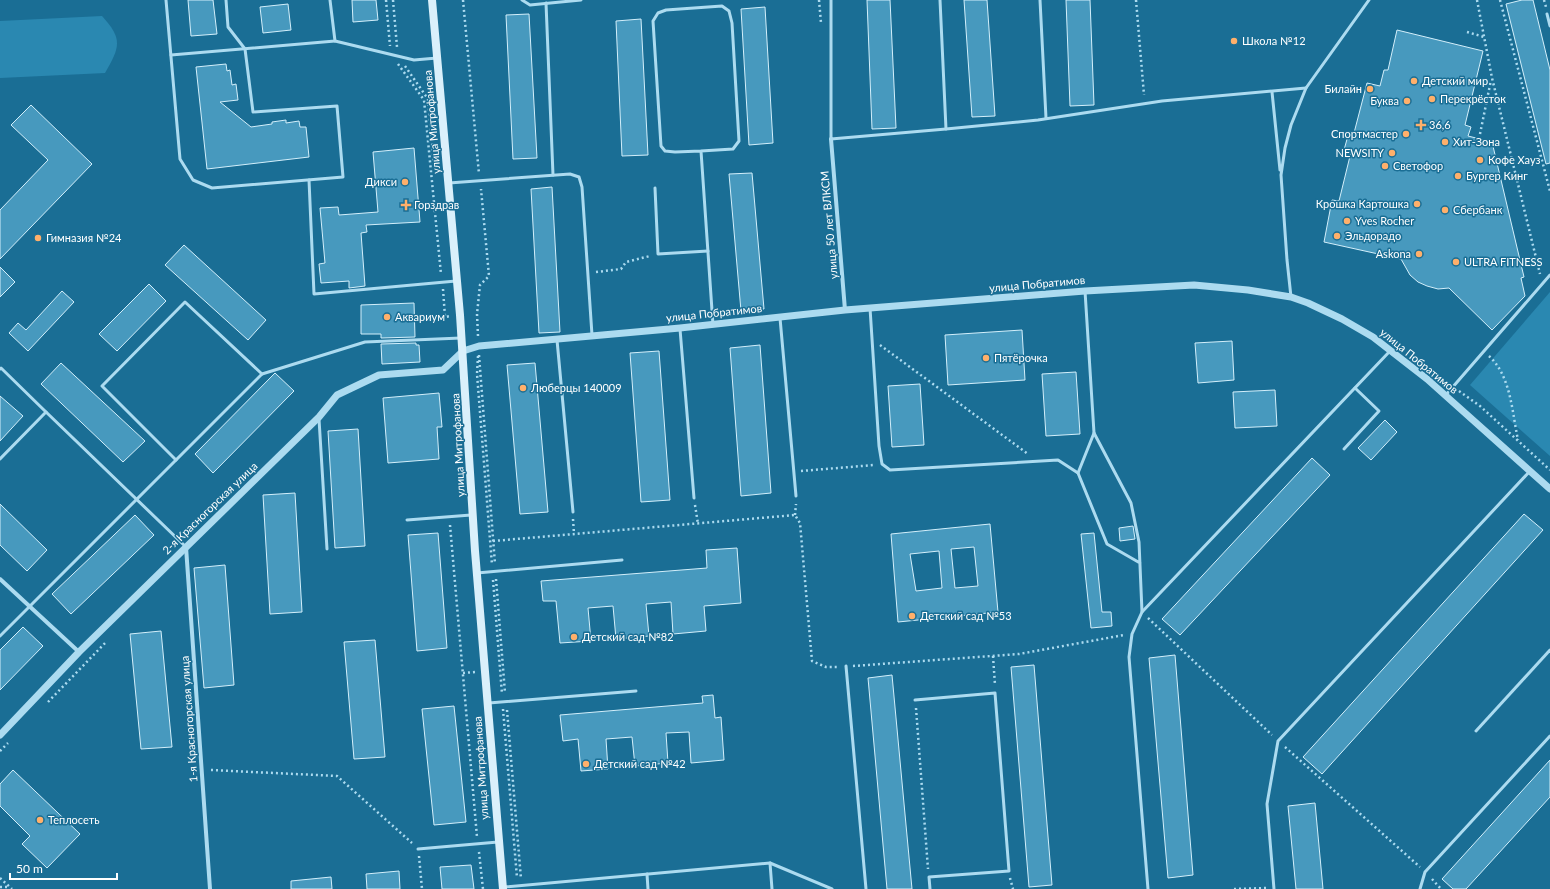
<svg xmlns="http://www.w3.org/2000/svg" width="1550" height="889" viewBox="0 0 1550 889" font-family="Lato,sans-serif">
  <rect width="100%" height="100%" fill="#1a6e95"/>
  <g fill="#2a88b1">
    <path d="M102 16C123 39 120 47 105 73L0 78V21Z"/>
    <path d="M1550 292V456L1470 385Z"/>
  </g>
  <g fill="#4799be" stroke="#d3effb" fill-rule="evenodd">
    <path d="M188 0H213L217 34 191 36Z"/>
    <path d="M352 0H376L378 20 353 22Z"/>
    <path d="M867 0H890L896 128 872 129Z"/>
    <path d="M964 0H987L995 116 972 117Z"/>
    <path d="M1066 0H1090L1094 105 1070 106Z"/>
    <path d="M1522 0H1533L1550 70V163L1546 164 1506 4Z"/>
    <path d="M288 4 291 30 263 33 260 7Z"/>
    <path d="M765 7 773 143 749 145 741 9Z"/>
    <path d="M529 14 537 158 513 159 506 15Z"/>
    <path d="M641 19 648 155 622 156 616 21Z"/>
    <path d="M1397 30 1483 51 1465 125 1471 127 1468 136 1492 142 1524 277 1521 278 1525 296 1492 330 1449 288 1438 289 1427 286 1418 282 1410 275 1401 259 1324 242 1332 200 1339 201 1351 152 1344 150 1349 132 1354 133 1367 83 1380 86 1384 70H1388Z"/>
    <path d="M226 64 227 71 230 70 232 85 236 84 238 100 220 102 251 127 272 124V122L286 120V123L299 121 300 127H306L309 157 207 169 196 67Z"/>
    <path d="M31 105 92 164 0 259V210L48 160 11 125Z"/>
    <path d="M414 148 420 222 366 225 367 232 361 233 365 286 349 288V281L321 283 319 264 325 263 320 208 338 207 339 215 378 212 373 152Z"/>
    <path d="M752 173 764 309 741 311 729 174Z"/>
    <path d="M552 187 560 332 539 333 531 189Z"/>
    <path d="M184 245 266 320 248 340 165 265Z"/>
    <path d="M0 267 15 282 0 297Z"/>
    <path d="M149 284 166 301 117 351 99 334Z"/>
    <path d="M62 291 74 302 28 351 9 333 18 323 26 330Z"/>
    <path d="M414 303 415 337 381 338V334H361V305Z"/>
    <path d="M1022 330 1025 380 948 385 945 335Z"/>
    <path d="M1232 341 1234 380 1198 383 1195 343Z"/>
    <path d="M416 343V345H419L420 362 382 364 381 344Z"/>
    <path d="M760 345 771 493 741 496 730 348Z"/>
    <path d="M659 351 670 500 641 502 630 353Z"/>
    <path d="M61 363 145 441 123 462 41 384Z"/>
    <path d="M535 363 548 512 520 514 507 365Z"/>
    <path d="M1076 372 1080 434 1046 436 1042 374Z"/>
    <path d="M275 373 294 391 213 473 195 454Z"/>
    <path d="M920 384 924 445 892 447 888 386Z"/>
    <path d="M1275 390 1277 426 1235 428 1233 392Z"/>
    <path d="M439 393 442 427H437L439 459 388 463 383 398Z"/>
    <path d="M0 396 23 416 0 441Z"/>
    <path d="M1385 420 1397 432 1371 460 1358 448Z"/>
    <path d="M358 429 365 546 335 548 328 431Z"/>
    <path d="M1312 458 1330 475 1180 635 1162 619Z"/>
    <path d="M295 493 302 612 270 614 263 495Z"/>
    <path d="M0 504 47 550 27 571 0 545Z"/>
    <path d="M1524 514 1543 530 1322 774 1303 757Z"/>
    <path d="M135 515 154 535 71 614 52 594Z"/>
    <path d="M990 524 998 612 898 622 891 534ZM974 547 978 586 955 588 951 549ZM939 551 942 588 916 591 910 554Z"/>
    <path d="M1133 526 1135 539 1120 541 1119 528Z"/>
    <path d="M438 533 447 648 417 651 408 535Z"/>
    <path d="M1094 533 1102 612H1111L1112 626 1091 628 1081 534Z"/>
    <path d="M737 548 741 603 704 606 706 631 673 634 671 602 646 604 649 636 616 639 613 606 588 608 591 641 560 643 556 601H543L541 581 707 568 706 550Z"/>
    <path d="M225 565 234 685 204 688 194 568Z"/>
    <path d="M23 627 43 646 0 690V650Z"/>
    <path d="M161 631 172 747 141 749 130 634Z"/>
    <path d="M375 640 385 757 354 759 344 642Z"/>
    <path d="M1175 655 1193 875 1168 878 1149 658Z"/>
    <path d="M1034 665 1052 885 1029 887 1011 667Z"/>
    <path d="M892 675 912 889H887L868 678Z"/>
    <path d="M713 695 715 718 721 717 724 760 691 763 689 732 666 733 668 763 635 766 632 737 606 739 608 769 581 771 578 739 563 741 560 715 703 703 702 696Z"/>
    <path d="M454 706 466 822 434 825 422 709Z"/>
    <path d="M1550 760V797L1466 889H1453L1442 879Z"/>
    <path d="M13 770 80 834 47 868 22 844 30 836 0 806V784Z"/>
    <path d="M1315 803 1323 889H1296L1288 806Z"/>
    <path d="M471 865 474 889H442L440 867Z"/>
    <path d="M399 871 400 889H367L366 874Z"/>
    <path d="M331 877 332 889H291V881Z"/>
  </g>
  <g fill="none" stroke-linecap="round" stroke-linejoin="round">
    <g stroke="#acdbf0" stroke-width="2.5" stroke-dasharray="2 3" stroke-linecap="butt">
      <path d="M386 0 390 46"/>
      <path d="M393 0 397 47"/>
      <path d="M463 0 479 174"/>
      <path d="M819 0 821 23"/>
      <path d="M1136 0 1144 95"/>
      <path d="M1477 0 1492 78 1540 274"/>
      <path d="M1500 0 1550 191"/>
      <path d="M1544 0 1546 7"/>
      <path d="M1467 32 1484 37"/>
      <path d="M398 64 424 100 441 274"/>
      <path d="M405 66 428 99 434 164"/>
      <path d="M1480 134 1491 80"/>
      <path d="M596 272 621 269 626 262 650 256"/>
      <path d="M443 289 445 317 451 316"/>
      <path d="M478 336 477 314 480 285 489 276 481 189"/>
      <path d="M880 345 1028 454"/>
      <path d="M479 355 495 564"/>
      <path d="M478 356 477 374 492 565"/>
      <path d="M1489 356C1511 376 1512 412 1518 440"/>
      <path d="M1459 391 1480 406 1550 470"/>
      <path d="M801 471 874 465"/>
      <path d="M695 505 698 524"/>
      <path d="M795 515 796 504"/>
      <path d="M573 519 574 534"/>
      <path d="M450 525 477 837"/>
      <path d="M493 541 795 515 800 523 812 661 826 667H838"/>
      <path d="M496 579 505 693"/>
      <path d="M493 580 502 694"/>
      <path d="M1148 618 1272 735"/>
      <path d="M993 656 995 685"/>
      <path d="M853 666 1019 654 1124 635"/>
      <path d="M463 673 475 672"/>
      <path d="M48 702 107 641"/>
      <path d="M916 708 928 869"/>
      <path d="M503 709 517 878"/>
      <path d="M507 710 521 879"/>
      <path d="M1285 747 1420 867"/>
      <path d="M0 751 8 743"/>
      <path d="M211 770 337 776 412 843"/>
      <path d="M479 852 483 889"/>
      <path d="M419 856 422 889"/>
      <path d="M0 878 12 889"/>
      <path d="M1010 878 1013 889"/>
      <path d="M1432 879 1441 889"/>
      <path d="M0 887H9"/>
      <path d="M1234 889 1266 888"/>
    </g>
    <g stroke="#acdbf0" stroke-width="3">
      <path d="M166 0 180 159 193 180 212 188 343 177 337 106 253 112 245 49 228 27 226 0"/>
      <path d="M522 0 530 5 581 0"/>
      <path d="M831 0V139L946 129 1038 120 1162 101 1306 88"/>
      <path d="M940 0 946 129"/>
      <path d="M1040 0 1046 118"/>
      <path d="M546 3 553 175"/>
      <path d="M1547 14 1550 26"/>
      <path d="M335 41 414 60 437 58"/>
      <path d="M171 55 335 41 330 0"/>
      <path d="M1272 92 1280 170"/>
      <path d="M701 151 733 149 739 141 732 23 729 11 722 6 666 10 658 13 653 21 661 146 665 151 675 152 701 151 713 325"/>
      <path d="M309 180 314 294 456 281"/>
      <path d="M449 183 570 174 579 177 582 187 592 335"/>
      <path d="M655 188 658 254 708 251"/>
      <path d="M1085 291 1094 433"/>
      <path d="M1291 297 1287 260 1281 175 1285 148 1291 125 1306 88 1369 0"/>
      <path d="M870 308 879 446 882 464 890 470 1058 460 1078 473"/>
      <path d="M780 318 796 496"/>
      <path d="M680 329 694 498"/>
      <path d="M557 340 573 512"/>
      <path d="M0 369 1 368 46 412"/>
      <path d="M1445 396 1550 275"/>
      <path d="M319 419 327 549"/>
      <path d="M1344 449 1379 411 1355 388"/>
      <path d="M0 459 46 412 186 547"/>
      <path d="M176 460 102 386 185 302 262 374"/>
      <path d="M407 520 471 515"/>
      <path d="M1140 563 1107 544 1078 473 1094 433 1131 503 1139 542 1142 612"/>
      <path d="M477 573 622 560"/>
      <path d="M0 636 262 374 365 342 461 338"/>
      <path d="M846 666 866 889"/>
      <path d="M915 700 995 693 1009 871 929 877 930 889"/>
      <path d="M489 703 636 691"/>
      <path d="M1476 731 1550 650"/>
      <path d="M418 849 498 842"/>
      <path d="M770 863 772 889"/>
      <path d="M647 874 648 889"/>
      <path d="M504 887 770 863 832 889"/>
      <path d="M1148 889 1129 657 1132 634 1142 612 1390 351"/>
      <path d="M1274 889 1267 804 1278 741 1530 471"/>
      <path d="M1420 889 1425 872 1550 736"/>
    </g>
    <g stroke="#acdbf0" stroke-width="4">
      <path d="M831 139 845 310"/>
      <path d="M186 547 210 889"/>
      <path d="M0 579 79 652"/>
    </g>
    <path stroke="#acdbf0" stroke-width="7" d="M0 735 79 652 319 417 337 395 379 375 443 370 463 351 479 346 680 328 845 310 1085 291 1194 285 1248 290 1291 297 1308 303 1342 319 1373 337 1427 379 1550 489"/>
    <path stroke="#daf0fb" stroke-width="8" d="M432 0 460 315 475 551 503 889"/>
  </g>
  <g fill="#ffb06b" stroke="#1a6e95" stroke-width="1.5">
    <circle cx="1234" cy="41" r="4"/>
    <circle cx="1414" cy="81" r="4"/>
    <circle cx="1370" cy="89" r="4"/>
    <circle cx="1432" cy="99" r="4"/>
    <circle cx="1407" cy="101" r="4"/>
    <path d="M1419 119h4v4h4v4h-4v4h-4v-4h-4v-4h4z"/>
    <circle cx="1406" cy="134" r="4"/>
    <circle cx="1445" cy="142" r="4"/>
    <circle cx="1392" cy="153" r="4"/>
    <circle cx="1480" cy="160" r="4"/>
    <circle cx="1385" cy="166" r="4"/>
    <circle cx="1458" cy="176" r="4"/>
    <circle cx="405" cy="182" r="4"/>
    <circle cx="1417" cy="204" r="4"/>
    <path d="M404 199h4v4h4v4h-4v4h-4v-4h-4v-4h4z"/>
    <circle cx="1445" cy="210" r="4"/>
    <circle cx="1347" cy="221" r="4"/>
    <circle cx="1337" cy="236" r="4"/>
    <circle cx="38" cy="238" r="4"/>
    <circle cx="1419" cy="254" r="4"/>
    <circle cx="1456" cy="262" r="4"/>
    <circle cx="387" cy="317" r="4"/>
    <circle cx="986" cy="358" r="4"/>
    <circle cx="523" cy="388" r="4"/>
    <circle cx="912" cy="616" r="4"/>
    <circle cx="574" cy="637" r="4"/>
    <circle cx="586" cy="764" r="4"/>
    <circle cx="40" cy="820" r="4"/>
  </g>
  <g text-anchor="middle" stroke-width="3" stroke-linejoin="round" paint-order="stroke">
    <g font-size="11" fill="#fff" stroke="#1a6e95" text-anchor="start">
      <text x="1242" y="45">Школа №12</text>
      <text x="1422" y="85">Детский мир</text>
      <text x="1362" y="93" text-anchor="end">Билайн</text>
      <text x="1440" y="103">Перекрёсток</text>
      <text x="1399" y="105" text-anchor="end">Буква</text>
      <text x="1429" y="129">36,6</text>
      <text x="1398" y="138" text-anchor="end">Спортмастер</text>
      <text x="1453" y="146">Хит-Зона</text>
      <text x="1384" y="157" text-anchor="end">NEWSITY</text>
      <text x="1488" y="164">Кофе Хауз</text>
      <text x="1393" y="170">Светофор</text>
      <text x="1466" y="180">Бургер Кинг</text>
      <text x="397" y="186" text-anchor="end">Дикси</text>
      <text x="1409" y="208" text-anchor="end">Крошка Картошка</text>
      <text x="414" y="209">Горздрав</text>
      <text x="1453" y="214">Сбербанк</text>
      <text x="1355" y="225">Yves Rocher</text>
      <text x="1345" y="240">Эльдорадо</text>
      <text x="46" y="242">Гимназия №24</text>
      <text x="1411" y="258" text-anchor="end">Askona</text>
      <text x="1464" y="266">ULTRA FITNESS</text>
      <text x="395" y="321">Аквариум</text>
      <text x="994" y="362">Пятёрочка</text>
      <text x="531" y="392">Люберцы 140009</text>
      <text x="920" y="620">Детский сад №53</text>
      <text x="582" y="641">Детский сад №82</text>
      <text x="594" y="768">Детский сад №42</text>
      <text x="48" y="824">Теплосеть</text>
    </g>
    <g font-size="11" fill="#fff" stroke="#1a6e95">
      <text transform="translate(432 122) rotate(-95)" y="4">улица Митрофанова</text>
      <text transform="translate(829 225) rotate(-95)" y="4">улица 50 лет ВЛКСМ</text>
      <text transform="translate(1037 284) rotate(-5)" y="4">улица Побратимов</text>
      <text transform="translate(714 313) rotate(-6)" y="4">улица Побратимов</text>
      <text transform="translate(1419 361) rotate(39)" y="4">улица Побратимов</text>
      <text transform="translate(458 445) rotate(-93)" y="4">улица Митрофанова</text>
      <text transform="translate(210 508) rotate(-44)" y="4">2-я Красногорская улица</text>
      <text transform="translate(189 719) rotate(-94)" y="4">1-я Красногорская улица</text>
      <text transform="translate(481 768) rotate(-94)" y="4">улица Митрофанова</text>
    </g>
  </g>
  <path d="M10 873v6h107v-6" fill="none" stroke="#ffffff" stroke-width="2"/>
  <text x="16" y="873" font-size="12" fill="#ffffff" stroke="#1a6e95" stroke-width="3" paint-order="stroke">50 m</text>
</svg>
